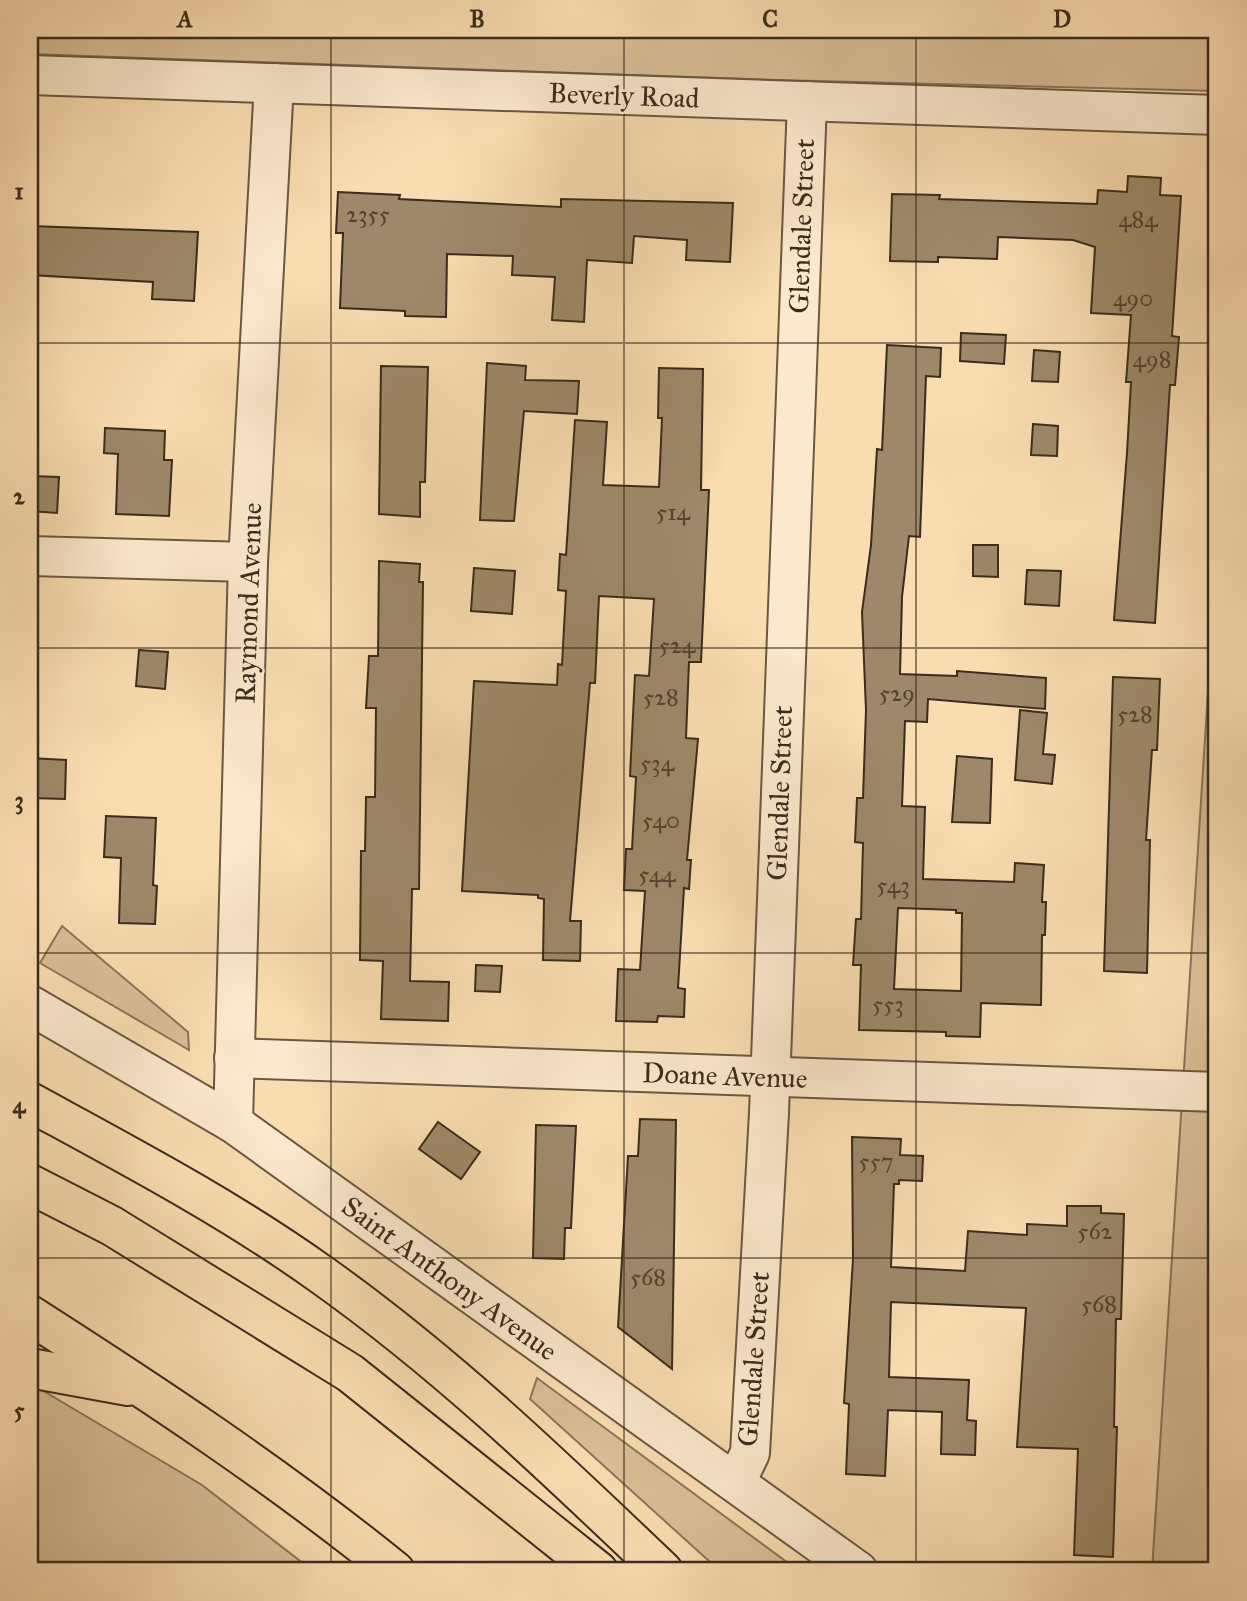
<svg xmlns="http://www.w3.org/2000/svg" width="1247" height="1601" viewBox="0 0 1247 1601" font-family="'IM FELL Great Primer',serif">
  <rect width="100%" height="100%" fill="#fadcb1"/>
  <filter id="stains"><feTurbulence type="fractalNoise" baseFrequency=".00286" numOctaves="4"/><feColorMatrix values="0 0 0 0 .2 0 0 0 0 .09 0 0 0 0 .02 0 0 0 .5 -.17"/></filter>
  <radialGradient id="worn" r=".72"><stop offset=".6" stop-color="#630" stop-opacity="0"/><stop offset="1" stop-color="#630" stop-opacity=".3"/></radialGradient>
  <g fill="#dabe98" stroke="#8a755a" stroke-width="2">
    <path d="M30 30H1217V91L776 80 30 54Z"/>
    <path d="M1217 550V1571H1152Z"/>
    <path d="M62 926 188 1032 189 1050 40 963Z"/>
    <path d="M537 1378 799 1571H720L530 1399Z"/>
    <path d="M30 1383 202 1485 313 1571H30Z"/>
  </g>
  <g fill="#9e8869" stroke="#3b2c1c" stroke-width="2" fill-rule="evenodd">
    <path d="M1128 176 1161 178 1160 195 1181 196 1172 336 1179 337 1175 385H1170L1155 623 1114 620 1127 453 1131 382H1126L1131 315 1091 313 1095 247 1073 240 998 237 997 259 938 257V262L890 261 892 194 940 195 939 199 1097 204 1098 190 1127 192Z"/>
    <path d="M338 192 400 195 399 199 561 207V199L733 203 730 262 686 260 687 240 634 236 632 263 587 260 584 322 552 320 555 277 512 275 513 256 447 254 446 317 405 316V311L340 308 343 233H336Z"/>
    <path d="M30 226 198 232 194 301 152 299 153 282 30 275Z"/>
    <path d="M961 333 1006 335 1004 364 960 361Z"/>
    <path d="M887 345 941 348 940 377 926 376 920 537 909 536 902 597 900 674 957 676V671L1046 678 1045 709 928 699 927 722 905 721 902 806 925 807 923 879 1014 882 1015 863 1044 865 1042 902H1046L1045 935H1042L1041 1005 981 1003 980 1037 946 1036V1032L859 1030 861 965H853L856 919H861L863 843 855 842 857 798H863L866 710 862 612 871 545 877 449 882 450ZM898 908 956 910V913H962L961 991 894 989Z"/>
    <path d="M1034 350 1060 352 1058 382 1032 381Z"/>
    <path d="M487 363 526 366 525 380 579 381 577 414 524 411 514 521 480 520Z"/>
    <path d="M381 366 428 367 425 482H420V517L379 514Z"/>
    <path d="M659 368 703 369 701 490H709L701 662H689L686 738 698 739 687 860H691L689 889 684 888 678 988 685 989 684 1017 658 1016 657 1022 616 1021 618 969 640 970 645 891 624 890 626 849H632L636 777 630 776 635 675 649 676 654 599 599 596 595 683H590L570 921H581L580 961 543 960 544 899 538 898V895L462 891 474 681 557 685 558 664 562 665 566 591 558 590 560 554 566 555 575 420 607 422 603 485 659 487 662 418H658Z"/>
    <path d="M1033 424 1058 426 1057 456 1031 455Z"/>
    <path d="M105 428 165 431 164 460H172L169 516 116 514 118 454 104 453Z"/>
    <path d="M30 476 59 477 57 513 30 511Z"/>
    <path d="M973 545H998V577L973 576Z"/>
    <path d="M379 561 420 564 419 582H423L419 889H412L410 981 449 982 448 1021 381 1019 383 961 360 960 361 851H365L366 797H375L376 708H366L369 656H378Z"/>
    <path d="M474 568 515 571 512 614 471 611Z"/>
    <path d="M1027 570 1061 571 1059 606 1025 604Z"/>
    <path d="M139 650 168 652 165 689 136 686Z"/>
    <path d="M1113 677 1160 679 1157 750H1152L1146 840H1150L1147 973 1104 971Z"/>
    <path d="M1020 710 1047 713 1043 754 1055 755 1052 784 1015 780Z"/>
    <path d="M957 756 992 759 990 823 952 822Z"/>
    <path d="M30 758 66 760 65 799 30 798Z"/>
    <path d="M106 816 156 818 153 885 157 886 155 924 119 923 121 858 104 857Z"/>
    <path d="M476 965 502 966 500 992 475 991Z"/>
    <path d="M640 1119 676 1120 672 1369 618 1327 628 1156H638Z"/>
    <path d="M438 1122 480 1152 461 1179 419 1149Z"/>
    <path d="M536 1125 576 1126 571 1228H565L564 1259 533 1258Z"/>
    <path d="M852 1137 901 1139 900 1155 923 1156 922 1181 899 1180V1184H894L891 1267 965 1271 968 1231 1027 1235V1224L1067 1226V1206H1101V1213L1124 1214 1121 1319H1116L1114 1427H1117L1113 1557 1074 1555 1078 1449 1017 1447 1026 1308 891 1302 889 1377 969 1380 967 1420 976 1421 975 1455 941 1454 942 1412 888 1410 885 1476 846 1474 849 1404 844 1403 853 1259Z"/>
  </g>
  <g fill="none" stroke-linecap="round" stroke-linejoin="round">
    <g stroke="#6b5841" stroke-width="42">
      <g id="minor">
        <path d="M30 75 1217 115"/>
        <path d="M30 556 248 562"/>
        <path d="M30 1005 233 1123 858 1571"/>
        <path d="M234 1058 1217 1092"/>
        <path d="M233 1123 248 562 274 83"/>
        <path d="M736 1482 750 1453 769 1113 807 101"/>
      </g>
    </g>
    <g stroke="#3b2c1c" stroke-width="42">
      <g id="motorway">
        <path d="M30 1102C129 1156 230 1209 322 1275 446 1363 554 1467 663 1571"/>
        <path d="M30 1184 112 1226 350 1373 598 1571"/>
        <path d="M30 1315C155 1395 279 1477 395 1571"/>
        <path d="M30 1368 128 1386"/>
      </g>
    </g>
    <use href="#minor" stroke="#fce8cc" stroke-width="38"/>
    <use href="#motorway" stroke="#fadcb1" stroke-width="38"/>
  </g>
  <path fill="none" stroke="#3b2c1c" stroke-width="2" stroke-opacity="0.55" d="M331 30V1571M624 30V1571M916 30V1571M30 343H1217M30 648H1217M30 953H1217M30 1258H1217"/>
  <g text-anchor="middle" stroke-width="5" stroke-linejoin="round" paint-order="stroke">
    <g font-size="24" fill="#54432f">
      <text x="368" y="222">2355</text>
      <text x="1138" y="227">484</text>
      <text x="1133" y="306">490</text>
      <text x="1152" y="367">498</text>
      <text x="673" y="520">514</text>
      <text x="677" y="653">524</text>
      <text x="897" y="701">529</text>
      <text x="661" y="705">528</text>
      <text x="1135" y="722">528</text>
      <text x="657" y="771">534</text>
      <text x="661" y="828">540</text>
      <text x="657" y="882">544</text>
      <text x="893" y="893">543</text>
      <text x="888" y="1012">553</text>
      <text x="876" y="1169">557</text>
      <text x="1095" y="1239">562</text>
      <text x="648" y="1285">568</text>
      <text x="1099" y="1312">568</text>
    </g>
    <g font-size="28" fill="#3b2c1c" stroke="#fce8cc">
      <text transform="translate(624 95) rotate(2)" y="10">Beverly Road</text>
      <text transform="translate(801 226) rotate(-88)" y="10">Glendale Street</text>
      <text transform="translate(248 603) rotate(-88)" y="10">Raymond Avenue</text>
      <text transform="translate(779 793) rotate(-88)" y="10">Glendale Street</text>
      <text transform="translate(725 1075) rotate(2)" y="10">Doane Avenue</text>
      <text transform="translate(450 1278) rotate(36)" y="10">Saint Anthony Avenue</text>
      <text transform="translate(753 1359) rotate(-86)" y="10">Glendale Street</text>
    </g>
  </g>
  <rect width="1247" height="1601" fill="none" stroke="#fadcb1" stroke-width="77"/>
  <rect x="38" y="38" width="1170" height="1524" fill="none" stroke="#3b2c1c" stroke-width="2.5"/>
  <g font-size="23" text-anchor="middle" font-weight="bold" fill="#3b2c1c">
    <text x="185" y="27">A</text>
    <text x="477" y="27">B</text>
    <text x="770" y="27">C</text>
    <text x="1062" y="27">D</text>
    <text x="19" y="199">1</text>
    <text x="19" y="504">2</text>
    <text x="19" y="808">3</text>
    <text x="19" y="1113">4</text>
    <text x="19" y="1418">5</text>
  </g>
  <rect width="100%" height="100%" filter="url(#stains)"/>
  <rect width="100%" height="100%" fill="url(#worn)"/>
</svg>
